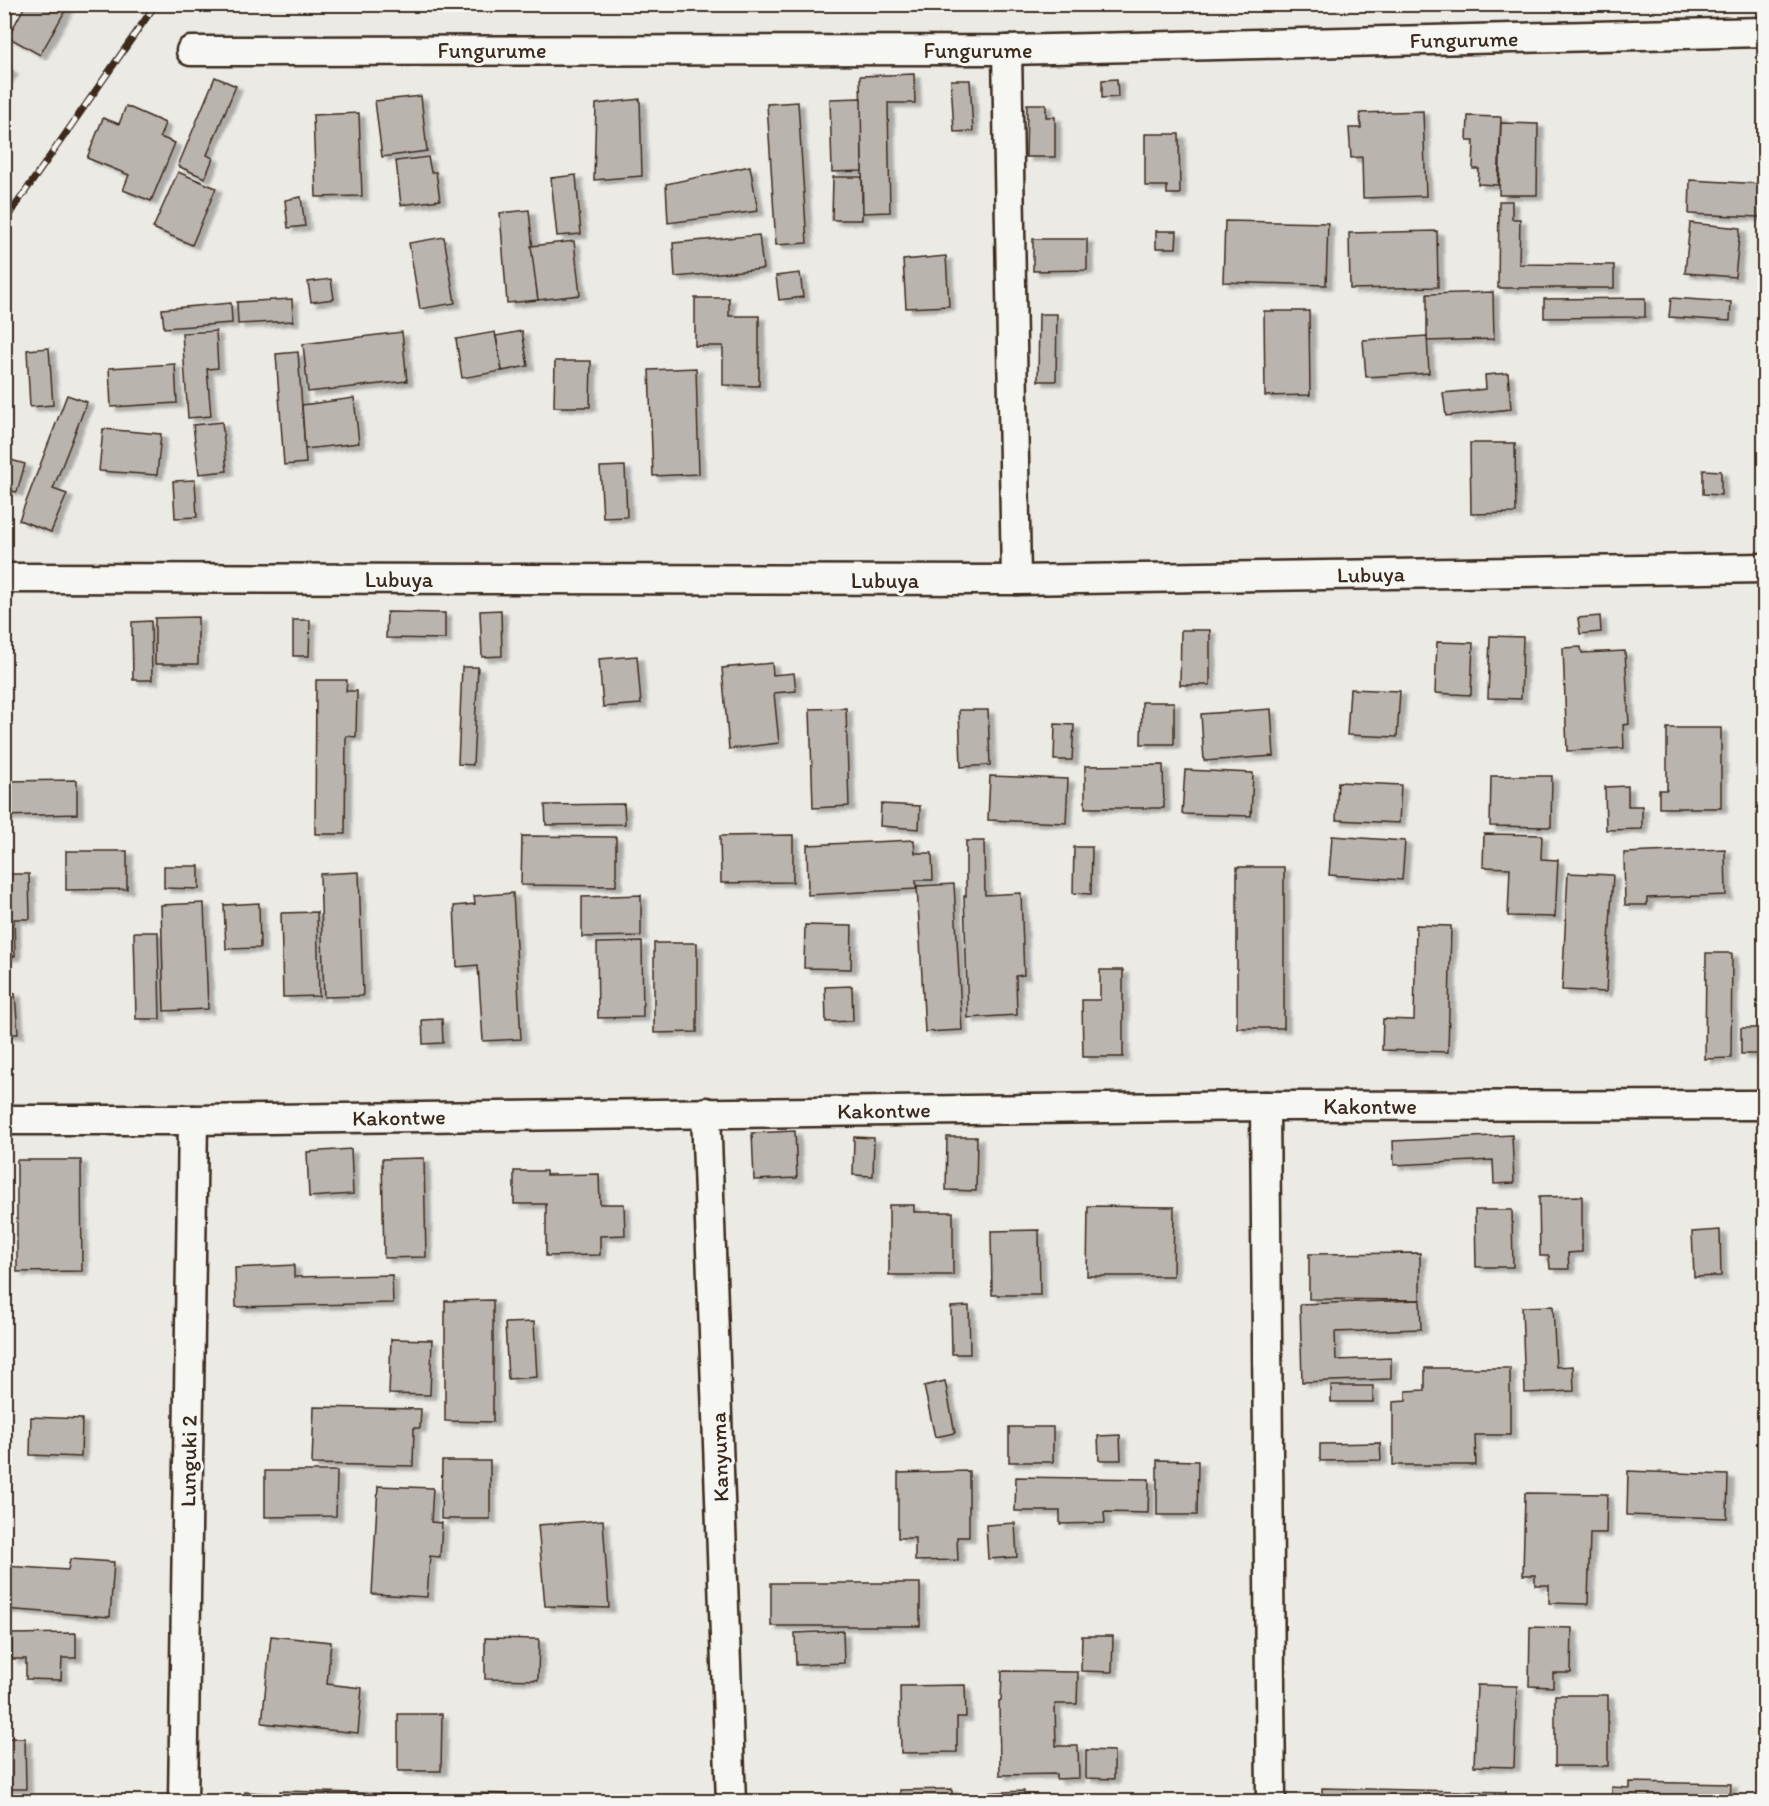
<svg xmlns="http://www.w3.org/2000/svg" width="1769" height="1806" viewBox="0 0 1769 1806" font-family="Itim,sans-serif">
  <defs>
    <filter id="shadow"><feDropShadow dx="6" dy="4" stdDeviation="1.5" flood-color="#0004"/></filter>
  </defs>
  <rect width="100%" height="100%" fill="#ebeae5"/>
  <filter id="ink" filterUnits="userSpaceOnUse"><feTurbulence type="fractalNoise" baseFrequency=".0167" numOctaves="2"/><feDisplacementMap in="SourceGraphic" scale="12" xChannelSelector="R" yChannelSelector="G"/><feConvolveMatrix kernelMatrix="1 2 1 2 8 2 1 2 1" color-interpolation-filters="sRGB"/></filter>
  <g filter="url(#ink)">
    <g fill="#bab4ae" stroke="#3b2a1e" stroke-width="1.5" filter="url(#shadow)">
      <path d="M26 4H69L40 55 8 37Z"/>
      <path d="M4 65 12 71 4 81Z"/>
      <path d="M914 74 915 103H888L890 212 863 213 860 76Z"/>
      <path d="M215 77 236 86 207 155 213 158 205 178 178 166Z"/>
      <path d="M1117 79 1118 97 1102 98V80Z"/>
      <path d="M951 80H970L973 131 954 132Z"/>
      <path d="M421 96 427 151 382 157 375 101Z"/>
      <path d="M861 98 862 171 832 172 830 99Z"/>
      <path d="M640 99 642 176 594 180 596 104Z"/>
      <path d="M798 102 807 243 776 245 767 104Z"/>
      <path d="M1027 104H1046V117H1055V157H1026Z"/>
      <path d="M126 106 165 123 160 137 175 143 151 201 123 190 129 175 87 158 103 118 119 124Z"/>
      <path d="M1423 111 1426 196 1363 198 1362 157 1351 158 1349 128H1361L1360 113Z"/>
      <path d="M359 113 362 196 316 197 313 115Z"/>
      <path d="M1468 116 1501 117 1498 185 1478 184 1479 169H1473L1474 141H1467Z"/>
      <path d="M1501 123 1538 124 1537 195H1499Z"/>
      <path d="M1145 134H1179L1180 194H1167V186H1145Z"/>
      <path d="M428 157 431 172H436L440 200 401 205 396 161Z"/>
      <path d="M750 166 758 211 668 223 666 184Z"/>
      <path d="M178 172 216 188 192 245 153 228Z"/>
      <path d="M576 175 581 234 557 236 551 178Z"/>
      <path d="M833 177H862V220H832Z"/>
      <path d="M1690 180 1762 184 1760 217 1689 214Z"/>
      <path d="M301 197 305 226 288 228 285 200Z"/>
      <path d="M1499 201H1512V219H1520L1519 264 1614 265V288H1498Z"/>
      <path d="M529 210 538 300 507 303 500 213Z"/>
      <path d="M1225 221 1328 223 1326 285 1223 282Z"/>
      <path d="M1690 223 1740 228 1735 277 1685 273Z"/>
      <path d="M1156 231H1177L1176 248H1156Z"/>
      <path d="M1437 231 1438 287 1350 289 1349 233Z"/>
      <path d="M759 235 763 269 675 277 673 243Z"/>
      <path d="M444 237 455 303 420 309 409 243Z"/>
      <path d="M1033 239H1087V270L1033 271Z"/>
      <path d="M574 241 580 295 538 300 531 246Z"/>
      <path d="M946 256 949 306 906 308 903 260Z"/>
      <path d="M800 273 803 297 779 300 776 276Z"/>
      <path d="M331 279 334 299 311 302 308 282Z"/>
      <path d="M1493 292 1494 339 1427 341V294Z"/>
      <path d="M695 298H729V316H759V386L723 385V346H695Z"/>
      <path d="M1645 298V317L1544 318V299Z"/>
      <path d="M1671 298 1731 302 1730 321 1669 317Z"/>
      <path d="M292 299 293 321 238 324 237 302Z"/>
      <path d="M231 303 232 323 164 328 162 309Z"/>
      <path d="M1264 311H1309L1310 395 1265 396Z"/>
      <path d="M1039 314H1057L1056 381H1038Z"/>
      <path d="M216 331 218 368 207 369 211 416 188 418 182 333Z"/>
      <path d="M522 331 528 366 502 371 496 336Z"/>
      <path d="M402 332 407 381 308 392 303 344Z"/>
      <path d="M495 332 502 371 462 378 456 339Z"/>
      <path d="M1427 336 1429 373 1366 377 1363 340Z"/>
      <path d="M49 348 53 405 30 407 27 350Z"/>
      <path d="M298 352 306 463 284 465 276 354Z"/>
      <path d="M555 361H591L590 407H554Z"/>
      <path d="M175 364 177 403 111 407 109 368Z"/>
      <path d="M696 368 699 474 653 476 649 370Z"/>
      <path d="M1508 373 1511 409 1446 416 1443 393 1486 389 1485 375Z"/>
      <path d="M67 395 87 402 53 489 67 494 51 532 19 520Z"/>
      <path d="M354 398 359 443 305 449 302 405Z"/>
      <path d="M222 422 227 471 199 474 193 425Z"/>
      <path d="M103 429 161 434 157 475 99 471Z"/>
      <path d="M1470 443H1515L1516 513 1471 514Z"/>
      <path d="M4 458 25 464 17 492 4 489Z"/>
      <path d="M625 466 627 517 603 518 600 467Z"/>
      <path d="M1703 470 1721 471V495L1703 494Z"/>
      <path d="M195 480 197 517 175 518 173 481Z"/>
      <path d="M501 610 502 656 482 657 480 611Z"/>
      <path d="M387 612 445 613V639L386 638Z"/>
      <path d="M1600 616 1601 632 1580 634 1578 618Z"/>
      <path d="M198 617V664H155V618Z"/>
      <path d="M293 620H310L309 656H293Z"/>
      <path d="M151 621 152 680H133L132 622Z"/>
      <path d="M1181 630H1210V685H1180Z"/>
      <path d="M1490 636 1523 637 1521 699 1488 698Z"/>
      <path d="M1437 642 1473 643 1471 695 1435 693Z"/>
      <path d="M1581 647 1582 653 1625 651 1629 724 1623 725 1624 748 1567 751 1563 648Z"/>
      <path d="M637 656 641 704 603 707 599 659Z"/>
      <path d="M772 663 773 675 794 673 796 691 774 693 779 743 729 749 722 668Z"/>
      <path d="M462 667H478L473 765 458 764Z"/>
      <path d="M316 680H347L346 691H357L356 737 346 736 345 834H315Z"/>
      <path d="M1350 689 1400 691 1397 737 1347 735Z"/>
      <path d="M1142 702H1174V744H1141Z"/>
      <path d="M846 708 849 806 813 808 810 709Z"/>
      <path d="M1271 709 1274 756 1204 761 1201 714Z"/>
      <path d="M959 710H988L990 765 961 767Z"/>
      <path d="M1055 724 1074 725 1072 760H1054Z"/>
      <path d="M1667 728H1721V808H1659V790H1667Z"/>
      <path d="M1163 765 1164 808H1085V766Z"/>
      <path d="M1185 770 1253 773 1251 816 1182 814Z"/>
      <path d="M990 776 1068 779 1066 823 988 820Z"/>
      <path d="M1491 776H1552L1551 827 1490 826Z"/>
      <path d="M77 780V814L4 816V781Z"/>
      <path d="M1338 782 1401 785 1399 823 1336 820Z"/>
      <path d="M1628 786V806H1642V829L1606 830 1605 787Z"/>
      <path d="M624 804 625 824 546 825 545 805Z"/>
      <path d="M881 804 920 806 919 829 880 826Z"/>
      <path d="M1484 834 1542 835 1541 859 1558 860 1555 917 1508 916 1510 868 1483 867Z"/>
      <path d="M793 835V882L721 883 720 836Z"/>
      <path d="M522 836 616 837V886L521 885Z"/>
      <path d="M1332 836 1405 841 1402 880 1329 875Z"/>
      <path d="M914 840 915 853H932L933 880H916V889L808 895 807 845Z"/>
      <path d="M966 841H984L985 895 1021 893 1024 975 1016 976 1017 1015 968 1018 964 896H966Z"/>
      <path d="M1074 847H1092L1091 894 1073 893Z"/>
      <path d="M1725 849 1726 895 1647 898V905H1625L1624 853Z"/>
      <path d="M66 851H127V889L66 890Z"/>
      <path d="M164 866H199V889L164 888Z"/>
      <rect x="1237" y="867" width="47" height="161"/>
      <path d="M359 872 363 996 324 997 320 874Z"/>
      <path d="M1568 873 1613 875 1606 992 1562 990Z"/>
      <path d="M4 874H29L30 919H14L15 956 4 957Z"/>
      <path d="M954 884 962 1030 925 1032 917 886Z"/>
      <path d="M513 893 521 1039 483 1041 478 965 457 967 454 906 475 904 474 896Z"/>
      <path d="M641 895V936L582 937V897Z"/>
      <path d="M204 903 208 1009 164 1011 161 905Z"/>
      <path d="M259 903 260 948 226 949 224 905Z"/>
      <path d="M317 912 319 996 283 997 281 913Z"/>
      <path d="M805 925 852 926 851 969 804 968Z"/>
      <path d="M1416 925 1451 926 1448 1052 1382 1050 1383 1019 1414 1020Z"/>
      <path d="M134 932H158L160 1019H136Z"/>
      <path d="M642 942 643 1017 598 1018 597 943Z"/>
      <path d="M654 943H697V1032L654 1033Z"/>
      <path d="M1706 953H1732L1731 1058 1705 1059Z"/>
      <path d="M1100 970H1123V1057H1083L1082 1000H1100Z"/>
      <path d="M852 986 853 1021 826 1022 825 987Z"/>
      <path d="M4 993H15L18 1034H4Z"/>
      <path d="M442 1019 443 1043 423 1044 422 1020Z"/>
      <path d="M1741 1028H1760L1759 1054H1741Z"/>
      <path d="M795 1131 797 1178 754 1180 752 1133Z"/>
      <path d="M1512 1135 1514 1183 1494 1184 1493 1160 1394 1165 1393 1141Z"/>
      <path d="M854 1137 874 1138 873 1176 853 1175Z"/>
      <path d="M947 1137H977L976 1191 946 1190Z"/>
      <path d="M351 1149 353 1194 309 1197 307 1152Z"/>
      <path d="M424 1158 426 1257 384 1258 382 1159Z"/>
      <path d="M17 1160H81L82 1271 17 1272Z"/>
      <path d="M514 1171H546V1175L599 1174 600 1204H624L625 1235 600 1236V1255L546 1256V1204H514Z"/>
      <path d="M1582 1196V1252L1568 1253 1569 1269H1550L1549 1256H1540L1539 1197Z"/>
      <path d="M889 1205H914V1212H953V1275H889Z"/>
      <path d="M1088 1206 1174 1207 1173 1276H1087Z"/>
      <path d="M1475 1210H1512L1513 1267H1476Z"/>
      <path d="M1039 1230 1040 1295H992L991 1231Z"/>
      <path d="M1720 1230 1721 1276 1694 1277 1692 1232Z"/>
      <path d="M1420 1253V1300L1309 1299V1254Z"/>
      <path d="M294 1265V1277L392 1275 393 1303 236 1307 235 1268Z"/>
      <path d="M493 1300V1422L445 1421V1301Z"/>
      <path d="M1420 1300 1421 1329 1335 1332 1336 1360 1391 1358V1379L1302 1382 1300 1304Z"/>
      <path d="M969 1306 970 1354H952L951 1307Z"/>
      <path d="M1553 1306 1556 1367 1573 1366 1574 1391 1525 1393 1522 1307Z"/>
      <path d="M534 1322 537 1377 508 1379 505 1323Z"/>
      <path d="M391 1339 432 1340 430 1395 389 1394Z"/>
      <path d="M1425 1368H1510V1435H1475L1476 1465H1393V1402L1406 1401V1391L1425 1390Z"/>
      <path d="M945 1381 955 1433 935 1437 924 1386Z"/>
      <rect x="1331" y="1386" width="42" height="16"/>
      <path d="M314 1407 421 1409 420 1428H414L413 1466 312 1464Z"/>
      <path d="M31 1417 82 1419 81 1457 30 1455Z"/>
      <rect x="1009" y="1427" width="44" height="35"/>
      <path d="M1120 1435 1121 1460H1099L1098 1436Z"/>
      <path d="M1380 1443 1381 1460 1320 1461V1444Z"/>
      <path d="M1157 1460 1198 1461 1197 1515H1157Z"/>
      <path d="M442 1461H490V1519H441Z"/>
      <path d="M265 1471H337L336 1516 265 1517Z"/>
      <path d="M969 1471V1537H957L958 1560 915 1561V1538H898V1473Z"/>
      <path d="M1628 1471 1728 1475 1727 1518 1627 1515Z"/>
      <path d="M1016 1477 1149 1479 1148 1513 1104 1512 1105 1523 1060 1524V1511H1015Z"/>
      <path d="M378 1486 433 1488 431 1522 442 1523 440 1557 430 1556 427 1597 372 1594Z"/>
      <path d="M1525 1493 1607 1494 1606 1533H1590L1588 1604 1549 1603V1585H1535V1575H1523Z"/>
      <path d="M603 1520 609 1608 545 1606 538 1525Z"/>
      <path d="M1015 1523 1017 1557 988 1559 986 1525Z"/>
      <path d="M70 1559 114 1562 110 1617 4 1609 5 1566 68 1570Z"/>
      <rect x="771" y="1583" width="149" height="43"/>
      <path d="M1530 1627 1572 1628 1571 1673H1553V1687L1529 1686Z"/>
      <path d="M843 1631 844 1663 796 1665 795 1633Z"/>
      <path d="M76 1633V1658H62L61 1680 26 1679V1659H12V1634Z"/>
      <path d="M271 1636 331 1642 327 1684 362 1688 358 1733 262 1723Z"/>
      <path d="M1082 1636H1113L1112 1672 1081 1671Z"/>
      <path d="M485 1638 539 1639 538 1680 485 1679Z"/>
      <path d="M1002 1671 1078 1672 1077 1704H1055L1056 1746H1078L1079 1778 1056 1779V1774L1000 1775 999 1701 1001 1700Z"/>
      <path d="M965 1685 966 1717H957V1752L901 1753 900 1686Z"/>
      <path d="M1477 1685 1517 1686 1514 1767 1474 1766Z"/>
      <rect x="1555" y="1695" width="53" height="71"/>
      <path d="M398 1714H442L441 1771H398Z"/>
      <path d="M4 1738H25L26 1789H4Z"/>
      <path d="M1086 1750 1114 1751V1779L1086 1778Z"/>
      <path d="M1629 1782 1731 1784 1730 1802H1612V1787L1629 1788Z"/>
      <path d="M1322 1788 1506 1792V1802H1322Z"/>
      <path d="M952 1789V1802H900V1790Z"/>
      <path d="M280 1791 438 1795V1802H245V1792L280 1794Z"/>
      <path d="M1024 1791V1802H983L982 1793Z"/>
      <path d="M471 1793 507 1794V1802H471Z"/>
    </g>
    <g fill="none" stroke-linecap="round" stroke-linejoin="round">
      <g stroke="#3b2a1e" stroke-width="33">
        <g id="street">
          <path d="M1007 50 1016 580"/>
          <path d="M191 51 1007 50 1764 32"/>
          <path d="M4 578 1016 580 1764 568"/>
          <path d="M1265 1106 1271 1802"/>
          <path d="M706 1112 731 1802"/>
          <path d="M4 1120H193L1265 1106 1764 1105"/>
          <path d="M183 1802 193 1120"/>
        </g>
      </g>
      <use href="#street" stroke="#f6f6f2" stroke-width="28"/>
      <g stroke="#3b2a1e" stroke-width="7">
        <path id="rail" d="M4 222 156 4"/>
      </g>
      <use href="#rail" stroke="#f6f6f2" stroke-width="4.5" stroke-dasharray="14" stroke-linecap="butt"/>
    </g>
  </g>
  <g text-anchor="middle" stroke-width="6" stroke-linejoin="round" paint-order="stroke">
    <g font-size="22" fill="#3b2a1e" stroke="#f6f6f2">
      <text transform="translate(1464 39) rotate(-1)" y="8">Fungurume</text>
      <text x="492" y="58">Fungurume</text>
      <text x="978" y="58">Fungurume</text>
      <text transform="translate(1371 574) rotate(-1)" y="8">Lubuya</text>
      <text x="399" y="587">Lubuya</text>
      <text x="885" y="588">Lubuya</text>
      <text x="1370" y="1114">Kakontwe</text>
      <text transform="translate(884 1110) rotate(-1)" y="8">Kakontwe</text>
      <text transform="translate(399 1117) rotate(-1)" y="8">Kakontwe</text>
      <text transform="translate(719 1457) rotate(-92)" y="8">Kanyuma</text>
      <text transform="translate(188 1461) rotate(-89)" y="8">Lunguki 2</text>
    </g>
  </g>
  <rect width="1769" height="1806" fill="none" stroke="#f6f6f2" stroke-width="24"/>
  <rect x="12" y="12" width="1745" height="1782" fill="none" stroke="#3b2a1e" stroke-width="2" filter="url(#ink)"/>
</svg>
